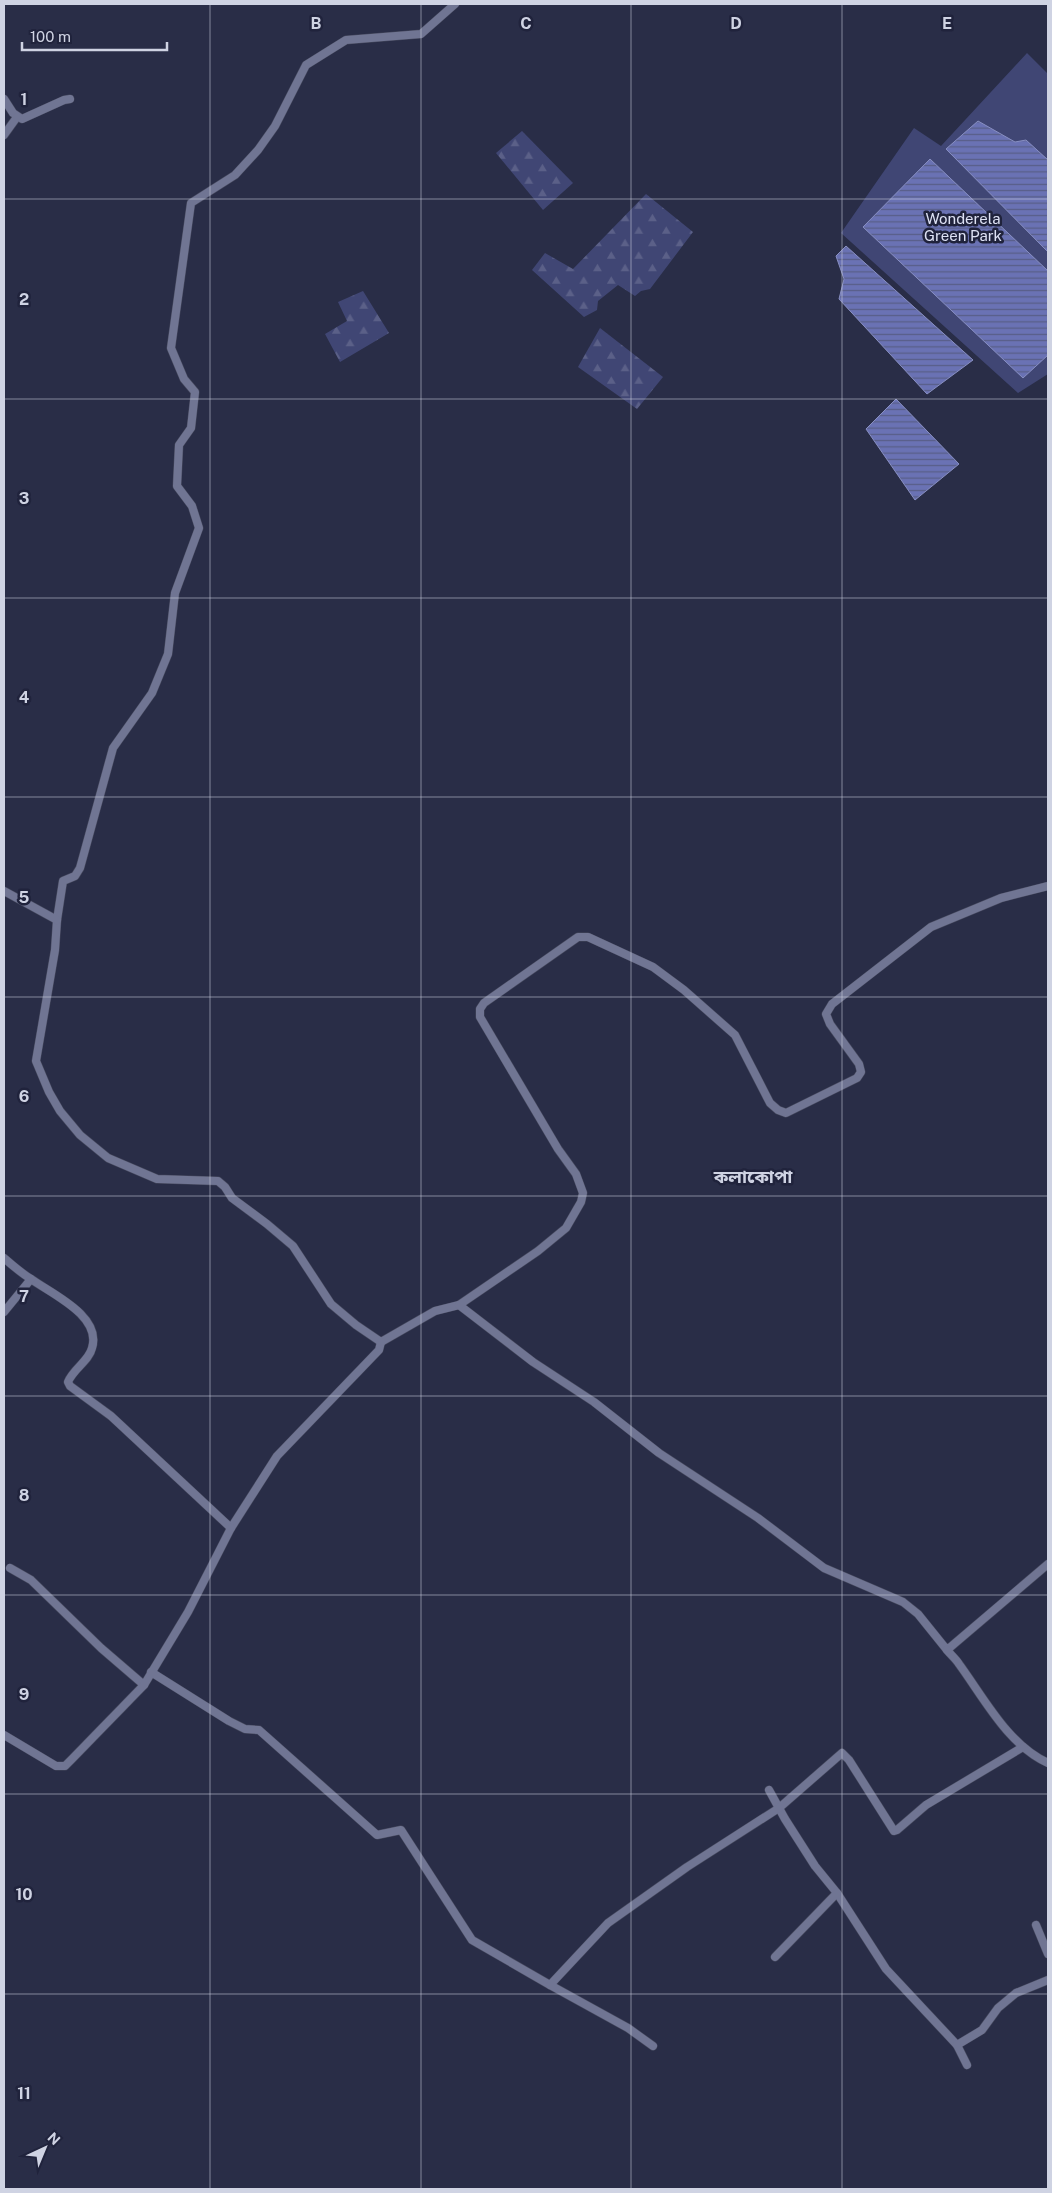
<svg xmlns="http://www.w3.org/2000/svg" width="1052" height="2193" viewBox="0 0 1052 2193" font-family="'Public Sans','Noto Sans Bengali',sans-serif">
  <defs>
    <pattern id="forest-firs" width="22" height="20" patternUnits="userSpaceOnUse" patternTransform="scale(1.25)"><rect width="22" height="20" fill="#404674"/><path d="M5 1l3.5 6h-7zM16 11l3.5 6h-7z" fill="#5b6088"/></pattern>
    <pattern id="water-rules" width="6" height="5" patternUnits="userSpaceOnUse" patternTransform="scale(1.25)"><rect width="6" height="5" fill="#6a72b4"/><path d="M0 2.5h6" fill="none" stroke="#585e87"/></pattern>
  </defs>
  <rect width="100%" height="100%" fill="#292d47"/>
  <path fill="#404674" d="M1027 53 1048 74V374L1018 393 841 233 914 128 941 146Z"/>
  <g fill="url(#forest-firs)">
    <path d="M522 131 573 183 543 210 496 153Z"/>
    <path d="M646 194 693 232 650 289 641 291 635 296 618 285 598 301 597 310 584 317 532 270 545 253 573 269Z"/>
    <path d="M363 291 389 333 340 362 325 334 347 321 338 302Z"/>
    <path d="M600 328 663 377 637 409 578 367Z"/>
  </g>
  <g fill="url(#water-rules)" stroke="#888fc2">
    <path d="M978 121 1015 142 1026 140 1048 160V252L946 149Z"/>
    <path d="M930 159 1048 271V355L1023 378 863 227Z"/>
    <path d="M846 246 973 360 927 394 839 299 844 279 836 256Z"/>
    <path d="M896 399 959 464 915 500 866 429Z"/>
  </g>
  <g fill="none" stroke-linecap="round" stroke-linejoin="round">
    <g stroke="#474a5f" stroke-width="9">
      <g id="minor">
        <path d="M455 4 421 34 346 40 306 65 275 126 258 150 235 175 191 203 171 348 184 379 195 392 191 428 179 445 177 486 192 506 199 528 175 593 168 654 152 693 113 748 80 868 75 876 63 881 57 920 55 950 36 1061 49 1092 60 1111 80 1135 108 1158 157 1179 218 1181 225 1187 232 1198 267 1224 293 1246 331 1304 356 1325 381 1342 435 1311 459 1305 533 1362 594 1402 659 1453 758 1518 824 1568 903 1602 918 1614 947 1650 1048 1564"/>
        <path d="M4 99 13 113 22 119 64 100 70 99"/>
        <path d="M4 135 17 117"/>
        <path d="M4 891 57 920"/>
        <path d="M4 1258C12 1265 21 1273 31 1279 52 1294 102 1316 92 1348 89 1361 73 1369 68 1382L70 1386 111 1416 231 1528 277 1456 379 1350 381 1342"/>
        <path d="M459 1305 538 1251 566 1228 581 1202 583 1193 576 1174 558 1149 480 1017V1009L484 1003 578 937H588L653 967 684 990 735 1035 770 1103 778 1110 786 1113 857 1078 861 1072 859 1064 830 1024 826 1014 832 1004 931 927 1001 898 1048 886"/>
        <path d="M4 1312 31 1279"/>
        <path d="M10 1568 31 1580 101 1648 144 1685"/>
        <path d="M947 1650C950 1654 956 1659 959 1664 984 1698 1008 1745 1048 1763"/>
        <path d="M151 1672 229 1721 245 1729 259 1730 377 1835 401 1830 472 1940 550 1985"/>
        <path d="M4 1735 56 1766H65L72 1759 144 1685 188 1612 231 1528"/>
        <path d="M769 1790 785 1819 815 1866 837 1893 886 1969 957 2045"/>
        <path d="M1036 1925 1048 1954"/>
        <path d="M775 1957 837 1893"/>
        <path d="M653 2046 628 2028 550 1985 608 1923 687 1867 779 1808 842 1753 849 1760 894 1831 897 1830 926 1805 1023 1747"/>
        <path d="M967 2065 957 2045 982 2030 998 2008 1016 1993 1048 1980"/>
      </g>
    </g>
    <use href="#minor" stroke="#707593" stroke-width="8"/>
  </g>
  <path fill="none" stroke="#cfd3e3" stroke-width="1" stroke-opacity="0.55" d="M210 4V2189M421 4V2189M631 4V2189M842 4V2189M4 199H1048M4 399H1048M4 598H1048M4 797H1048M4 997H1048M4 1196H1048M4 1396H1048M4 1595H1048M4 1794H1048M4 1994H1048"/>
  <g text-anchor="middle" stroke-width="5" stroke-linejoin="round" paint-order="stroke">
    <g font-size="15" fill="#dee2f5" stroke="#20233c">
      <text x="963" y="224">Wonderela<tspan x="963" dy="17">Green Park</tspan></text>
    </g>
    <g font-size="18" font-weight="bold" fill="#cfd3e3" stroke="#20233c">
      <text x="753" y="1183">কলাকোপা</text>
    </g>
  </g>
  <g font-size="16" text-anchor="middle" font-weight="bold" fill="#cfd3e3" stroke="#20233c" stroke-width="5" stroke-linejoin="round" paint-order="stroke">
    <text x="316" y="29">B</text>
    <text x="526" y="29">C</text>
    <text x="736" y="29">D</text>
    <text x="947" y="29">E</text>
    <text x="24" y="105">1</text>
    <text x="24" y="305">2</text>
    <text x="24" y="504">3</text>
    <text x="24" y="703">4</text>
    <text x="24" y="903">5</text>
    <text x="24" y="1102">6</text>
    <text x="24" y="1302">7</text>
    <text x="24" y="1501">8</text>
    <text x="24" y="1700">9</text>
    <text x="24" y="1900">10</text>
    <text x="24" y="2099">11</text>
  </g>
  <rect width="1052" height="2193" fill="none" stroke="#cfd3e3" stroke-width="10"/>
  <g transform="translate(45 2148) rotate(44)" stroke="#20233c" stroke-width="4" paint-order="stroke">
  <path d="M0-4L9 19L0 12L-9 19Z" fill="#cfd3e3"/>
  <text y="-8" font-size="14" font-weight="bold" text-anchor="middle" fill="#cfd3e3">N</text>
  </g>
  <path d="M22 42v8h145v-8" fill="none" stroke="#cfd3e3" stroke-width="2.5"/>
  <text x="30" y="42" font-size="15" fill="#cfd3e3" stroke="#20233c" stroke-width="4" paint-order="stroke">100 m</text>
</svg>
